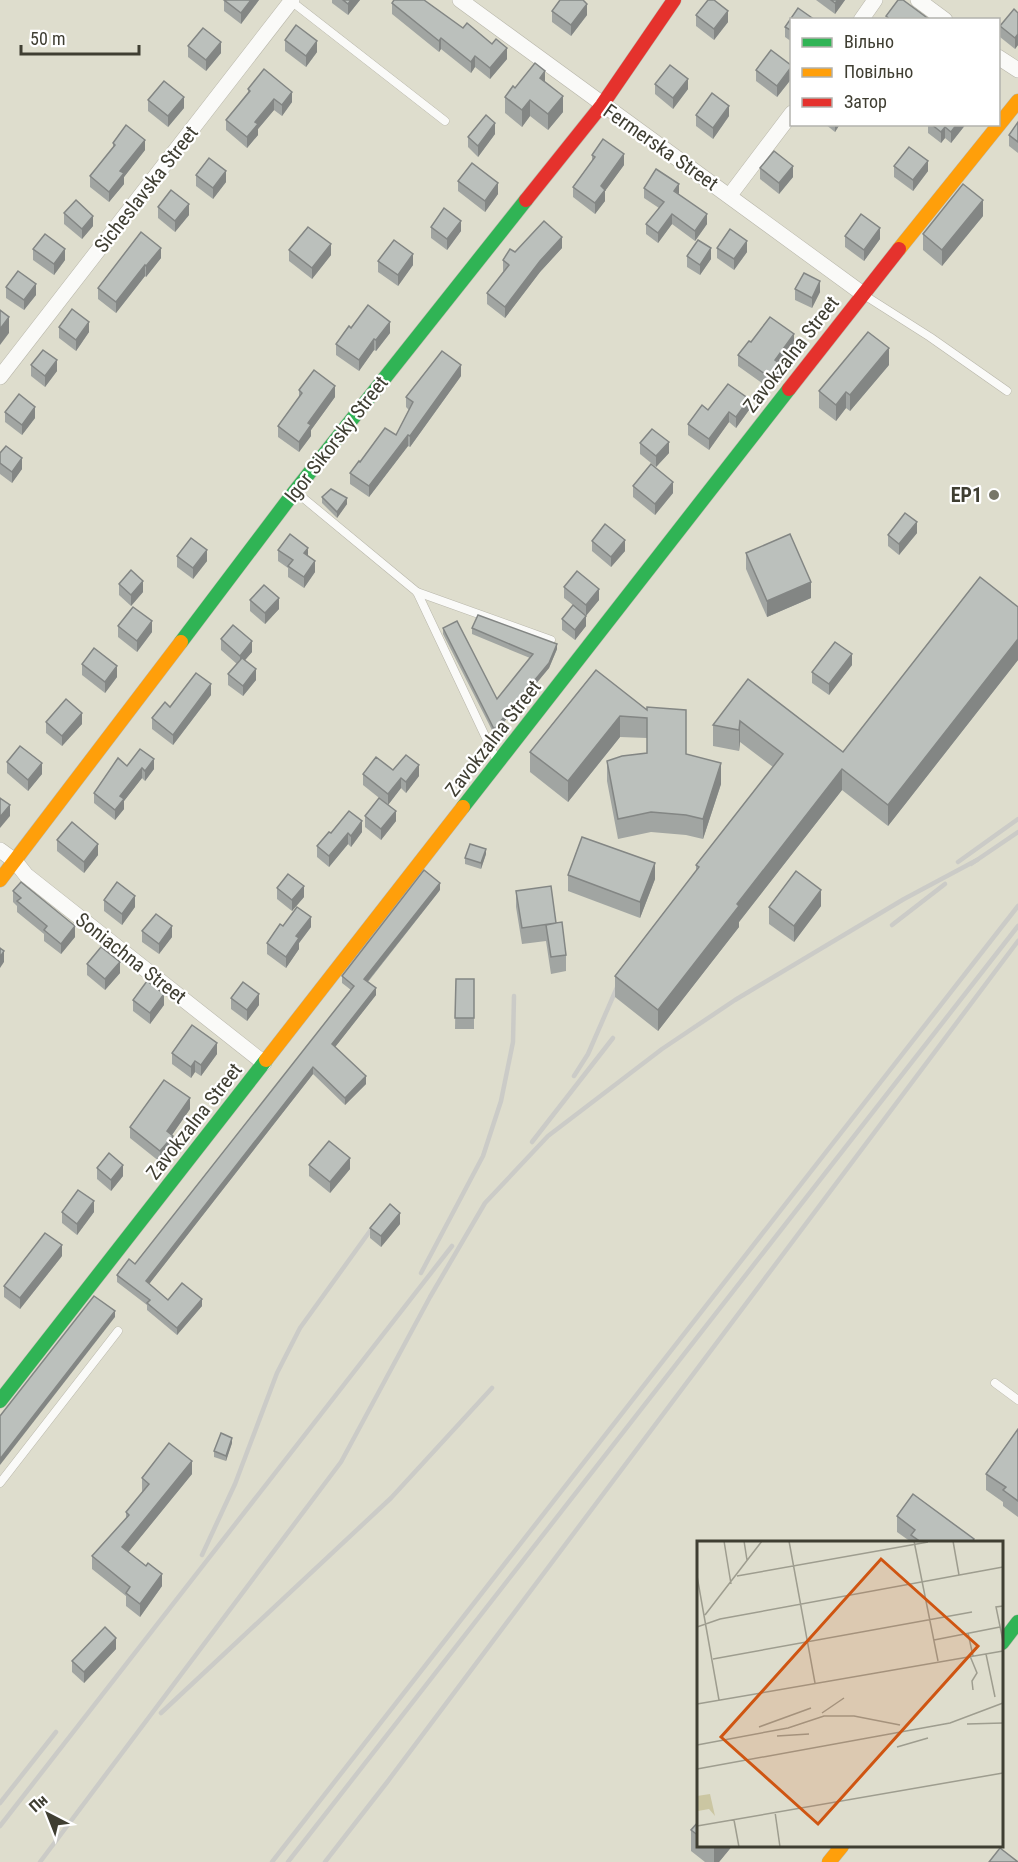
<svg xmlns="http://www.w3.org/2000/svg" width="1018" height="1862" viewBox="0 0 1018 1862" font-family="'Roboto Condensed',sans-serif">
  <rect width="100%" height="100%" fill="#deddcd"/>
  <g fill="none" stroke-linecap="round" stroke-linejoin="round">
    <g stroke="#b8b6aa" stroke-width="9">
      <g id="lane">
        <path d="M291 1 445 121"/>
        <path d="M864 295 930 337 1007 391"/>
        <path d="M296 492 417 592 496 759"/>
        <path d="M417 592 551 640"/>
        <path d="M995 1383 1018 1400"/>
        <path d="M0 1483 118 1331"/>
      </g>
    </g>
    <g stroke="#b8b6aa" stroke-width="16">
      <g id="street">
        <path d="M460 0 863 294"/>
        <path d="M918 0 945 20"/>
        <path d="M861 20 875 0"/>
        <path d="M998 57 1018 70"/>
        <path d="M730 195 792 113"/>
        <path d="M0 377 292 0"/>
        <path d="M0 850 15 861 26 875 264 1063"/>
      </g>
    </g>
    <g stroke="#b8b6aa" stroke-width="15">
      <g id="fast">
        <path d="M181 642 295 491 526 200"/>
        <path d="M463 807 789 389"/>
        <path d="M0 1401 266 1060"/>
        <path d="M1002 1643 1018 1622"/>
      </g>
    </g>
    <g stroke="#b8b6aa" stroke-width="15">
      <g id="slow">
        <path d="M899 249 1018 101"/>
        <path d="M0 880 181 642"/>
        <path d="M266 1060 463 807"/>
        <path d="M829 1862 842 1846"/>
      </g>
    </g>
    <g stroke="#b8b6aa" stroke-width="15">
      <g id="jam">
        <path d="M526 200 602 105 674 0"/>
        <path d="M789 389 899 249"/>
      </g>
    </g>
    <use href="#lane" stroke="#fafaf8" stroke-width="8"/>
    <use href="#street" stroke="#fafaf8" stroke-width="15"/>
    <use href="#fast" stroke="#30b455" stroke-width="14"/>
    <use href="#slow" stroke="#ff9f0a" stroke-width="14"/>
    <use href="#jam" stroke="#e5322d" stroke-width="14"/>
    <g stroke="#cbcbc7" stroke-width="4.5">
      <path d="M958 862 1018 819"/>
      <path d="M971 864 1018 832"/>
      <path d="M892 925 945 884"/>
      <path d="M574 1076 588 1054 622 976"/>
      <path d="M532 1142 613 1038"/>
      <path d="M421 1273 483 1156 501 1101 513 1042 514 996"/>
      <path d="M202 1555 235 1484 277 1373 300 1328 375 1224"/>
      <path d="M161 1713 391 1498 492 1388"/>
      <path d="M0 1803 56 1732"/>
      <path d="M0 1826 452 1246"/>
      <path d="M40 1862 341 1462 430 1297 485 1203 548 1136 662 1049 735 1000 904 899 977 860"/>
      <path d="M272 1862 1018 906"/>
      <path d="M288 1862 1018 926"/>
      <path d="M325 1862 388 1781 1018 941"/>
    </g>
  </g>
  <g fill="#a1a5a2">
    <path d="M224 0H259L241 24 224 11Z"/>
    <path d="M332 0H360L348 15 332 3Z"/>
    <path d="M816 0H845L835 14Z"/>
    <path d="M392 3 507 59 490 79 475 67 471 73 441 49 439 52 392 14Z"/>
    <path d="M552 11 587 15 571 36 552 22Z"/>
    <path d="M1018 13V45L1015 49 1000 37V26Z"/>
    <path d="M696 15 728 22 714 40 696 26Z"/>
    <path d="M792 20V42L785 37V27Z"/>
    <path d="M285 40 317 52 306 67 285 51Z"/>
    <path d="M188 46 221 53 206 71 188 57Z"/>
    <path d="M792 66V78L777 97 756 81V70Z"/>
    <path d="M545 82 563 112 548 130 530 116 522 127 505 113V97L515 88Z"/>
    <path d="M655 84 688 89 673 109 655 94Z"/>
    <path d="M248 89 292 102 282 116 274 110 258 129V135L247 148 226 130V120L248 92Z"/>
    <path d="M148 100 184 108 168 127 148 111Z"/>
    <path d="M696 115 729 116 713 139 696 126Z"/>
    <path d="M1018 122V153L1009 146V135Z"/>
    <path d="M825 124H840L835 132Z"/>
    <path d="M928 124H966L951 143 945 138 941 143 928 133Z"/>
    <path d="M495 134 478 157 468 147V137Z"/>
    <path d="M113 143 145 150 124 177V184L109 202 90 187V176L113 148Z"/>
    <path d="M592 155 624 165 605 191V201L595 214 573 197V187L592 162Z"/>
    <path d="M894 166 928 171 913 191 894 177Z"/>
    <path d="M760 168 793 177 779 194 760 179Z"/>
    <path d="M196 175 226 182 213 199 196 186Z"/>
    <path d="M458 181 498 194 485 212 458 191Z"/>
    <path d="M644 188 679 194 707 224 695 241 672 224 658 243 646 234V224L659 208 644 198Z"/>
    <path d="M158 207 189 215 175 232 158 218Z"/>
    <path d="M64 213 93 226 82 239 64 224Z"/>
    <path d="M983 216 942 266 923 250V234Z"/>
    <path d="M431 227 461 231 447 250 431 238Z"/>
    <path d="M141 232 161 258 146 277 145 276 116 313 98 299V288Z"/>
    <path d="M845 236 880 239 864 261 845 247Z"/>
    <path d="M562 248 540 272 505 318 487 304V293L504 271H503V260L515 252Z"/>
    <path d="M717 248 747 252 734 270 717 258Z"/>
    <path d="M33 249 65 260 54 275 33 260Z"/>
    <path d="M289 250 331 255 312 279 289 261Z"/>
    <path d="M687 256 711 259 700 275 687 267Z"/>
    <path d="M378 261 413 265 398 286 378 272Z"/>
    <path d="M6 287 36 295 24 310 6 298Z"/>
    <path d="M795 289 820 292 812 308 795 300Z"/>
    <path d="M59 327 89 332 76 351 59 338Z"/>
    <path d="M390 333 376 351 374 350 359 371 336 355V344Z"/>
    <path d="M751 342 794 345 779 365V373L769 388 738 366V355Z"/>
    <path d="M31 365 57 371 45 387 31 376Z"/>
    <path d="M889 365 850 411 846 408 836 421 819 408V391Z"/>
    <path d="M461 376 410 447 408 446 369 497 350 484V473L360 462 396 435 409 410 406 407V397Z"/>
    <path d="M299 390 335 397 311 430V436L299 452 278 437V426L299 397Z"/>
    <path d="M708 410H749L736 428 729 422 709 450 688 435V424Z"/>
    <path d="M5 412 35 418 22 435 5 422Z"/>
    <path d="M640 443 669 453 656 467 640 454Z"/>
    <path d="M0 453 22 469 12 483 0 474Z"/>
    <path d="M633 486 673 493 655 515 633 497Z"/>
    <path d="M322 497 347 504 337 518 322 503Z"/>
    <path d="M917 533 899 555 888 546V535Z"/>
    <path d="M592 541 625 551 611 567 592 551Z"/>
    <path d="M278 550 308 556 315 572 304 588 288 577V568L278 561Z"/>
    <path d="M746 553 811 598 767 617 746 569Z"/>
    <path d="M177 556 207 561 193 579 177 567Z"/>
    <path d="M119 584 143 592 131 606 119 595Z"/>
    <path d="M564 587 599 600 586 615V626L575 640 562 630V619L573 605 564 598Z"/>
    <path d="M250 600 279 609 265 624 250 611Z"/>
    <path d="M1018 607V660L888 826 842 790 739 922V927L658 1031 615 997V976L696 871V865L773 767 740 742 739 751 713 746V725L748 679 843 752Z"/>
    <path d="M118 626 152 632 137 652 118 637Z"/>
    <path d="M443 628 497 699 530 658 472 634V628L557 649 549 668 494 734 443 634Z"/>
    <path d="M221 639 252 652 245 660 256 680 243 696 228 685V674L237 664 221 650Z"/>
    <path d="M82 664 117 677 105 693 82 675Z"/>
    <path d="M852 665 829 695 812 683V672Z"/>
    <path d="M596 670 686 754 721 784 703 839 686 835 651 832 618 839 607 781V761L647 753V738L620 737 568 802 530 772V752Z"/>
    <path d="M211 695 173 745 152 729V718L170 707Z"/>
    <path d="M46 722 82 724 62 746 46 733Z"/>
    <path d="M7 762 42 774 28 791 7 773Z"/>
    <path d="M127 766 154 769 145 781 142 778 124 801V809L115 820 94 803V793Z"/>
    <path d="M393 770 419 776 406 793 401 788 388 805 363 785V774Z"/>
    <path d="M365 816 396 821 381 840 365 827Z"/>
    <path d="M362 832 351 847 348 844 329 867 317 857V846L331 833Z"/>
    <path d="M57 840 98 855 84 873 57 851Z"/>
    <path d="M486 854 481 869 465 864V858Z"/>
    <path d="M568 875 655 879 640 918 568 891Z"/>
    <path d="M277 888 304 897 292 911 277 899Z"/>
    <path d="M440 890 368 982 376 995 335 1047 366 1084 345 1105 313 1074 149 1284 168 1300 202 1306 177 1335 147 1310V1305L117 1282V1275L135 1264 351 990 342 983V976Z"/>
    <path d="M13 891 75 937 61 954 44 941V934L17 912V906L13 902Z"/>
    <path d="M516 891 556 923 566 955V971L551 974 546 941 522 944 516 907Z"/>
    <path d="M104 900 135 907 122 925 104 911Z"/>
    <path d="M821 906 794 942 769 924V907Z"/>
    <path d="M283 926 311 927 299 943V949L286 968 267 954V943Z"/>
    <path d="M142 931 172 937 159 954 142 942Z"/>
    <path d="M87 964 120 973 105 990 87 975Z"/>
    <path d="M456 979H474V1029H455Z"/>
    <path d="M231 998 259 1005 247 1021 231 1009Z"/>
    <path d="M133 1000 164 1005 150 1024 133 1011Z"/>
    <path d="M172 1053 217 1054 201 1076 195 1072 191 1078 172 1064Z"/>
    <path d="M190 1109 172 1135 173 1146 160 1162 130 1138V1127Z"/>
    <path d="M309 1165 350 1169 330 1193 309 1176Z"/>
    <path d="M97 1168 123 1176 111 1191 97 1179Z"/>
    <path d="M62 1212H94L77 1235 62 1223Z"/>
    <path d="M400 1224 381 1247 370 1238V1228Z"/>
    <path d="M62 1256 20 1309 4 1297V1286Z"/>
    <path d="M1018 1429V1517L1003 1506V1502L986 1490V1474Z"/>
    <path d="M232 1443 226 1461 214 1457V1451Z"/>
    <path d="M192 1474 128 1552 162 1586 140 1617 126 1606V1596L92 1569V1556L126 1518V1512L143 1492 142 1491V1478Z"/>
    <path d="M897 1516 974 1542H911L897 1532Z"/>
    <path d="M116 1649 84 1683 72 1672V1661Z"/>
    <path d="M699 1821V1845H733L719 1862H705L691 1851V1830Z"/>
  </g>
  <g fill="#838684">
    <path d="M251 0H259L241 24V13Z"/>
    <path d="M351 0H360L348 15V4Z"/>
    <path d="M838 0H845L835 14V3Z"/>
    <path d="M587 4V15L571 36V25Z"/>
    <path d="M728 11V22L714 40V29Z"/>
    <path d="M1018 34V45L1015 49V38Z"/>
    <path d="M441 38V49L439 52V41Z"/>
    <path d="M317 41V52L306 67V56Z"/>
    <path d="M221 42V53L206 71V60Z"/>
    <path d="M507 48V59L490 79V68Z"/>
    <path d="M475 56V67L471 73V62Z"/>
    <path d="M1000 66V76L999 78V67Z"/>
    <path d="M792 67V78L777 97V86Z"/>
    <path d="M545 71V87L540 78Z"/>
    <path d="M688 79V89L673 109V98Z"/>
    <path d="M292 92V102L282 116V105Z"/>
    <path d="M563 96V112L548 130V114Z"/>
    <path d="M184 97V108L168 127V116Z"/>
    <path d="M274 99V110L258 129V135L247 148V137L255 122Z"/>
    <path d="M530 100V116L522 127V110Z"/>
    <path d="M729 106V116L713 139V128Z"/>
    <path d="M495 123V134L478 157V146Z"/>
    <path d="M835 124H840L835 132Z"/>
    <path d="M957 124H966L951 143V132Z"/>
    <path d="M945 127V138L941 143V132Z"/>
    <path d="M145 140V150L124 177V184L109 202V192L120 171Z"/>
    <path d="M624 154V165L605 191V201L595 214V203L601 186Z"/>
    <path d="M928 161V171L913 191V180Z"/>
    <path d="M793 166V177L779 194V183Z"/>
    <path d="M226 171V182L213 199V188Z"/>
    <path d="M498 183V194L485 212V201Z"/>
    <path d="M679 184V194L674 191Z"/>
    <path d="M983 200V216L942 266V250Z"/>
    <path d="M189 204V215L175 232V221Z"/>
    <path d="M672 214V224L658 243V233Z"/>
    <path d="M707 214V224L695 241V231Z"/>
    <path d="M93 216V226L82 239V229Z"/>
    <path d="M461 221V231L447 250V239Z"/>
    <path d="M880 228V239L864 261V250Z"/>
    <path d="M562 237V248L540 272 505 318V307L540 261Z"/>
    <path d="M747 241V252L734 270V259Z"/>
    <path d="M331 244V255L312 279V268Z"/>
    <path d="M161 248V258L146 277V266Z"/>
    <path d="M711 248V259L700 275V265Z"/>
    <path d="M65 249V260L54 275V264Z"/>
    <path d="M413 254V265L398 286V275Z"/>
    <path d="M145 265V276L116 313V302Z"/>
    <path d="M820 281V292L812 308V298Z"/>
    <path d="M36 284V295L24 310V300Z"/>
    <path d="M9 317V333L0 345V329Z"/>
    <path d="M89 322V332L76 351V340Z"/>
    <path d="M390 322V333L376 351V340Z"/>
    <path d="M794 334V345L779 365V373L769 388V377L775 360Z"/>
    <path d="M374 339V350L359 371V360Z"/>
    <path d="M889 348V365L850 411V395Z"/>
    <path d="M57 360V371L45 387V376Z"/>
    <path d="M461 365V376L410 447V436Z"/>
    <path d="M335 386V397L311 430V436L299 452V442L308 423Z"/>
    <path d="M846 392V408L836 421V405Z"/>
    <path d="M749 399V410L736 428V417Z"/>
    <path d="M35 407V418L22 435V425Z"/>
    <path d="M729 412V422L709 450V439Z"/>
    <path d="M408 435V446L369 497V486Z"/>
    <path d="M669 442V453L656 467V456Z"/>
    <path d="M22 458V469L12 483V472Z"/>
    <path d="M673 482V493L655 515V504Z"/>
    <path d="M347 498V504L337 518V512Z"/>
    <path d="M917 522V533L899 555V544Z"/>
    <path d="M625 540V551L611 567V557Z"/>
    <path d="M308 548V558L304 553Z"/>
    <path d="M207 550V561L193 579V568Z"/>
    <path d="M315 561V572L304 588V577Z"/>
    <path d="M143 581V592L131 606V595Z"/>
    <path d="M811 582V598L767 617V601Z"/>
    <path d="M599 589V600L586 616V605Z"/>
    <path d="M279 598V609L265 624V613Z"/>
    <path d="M586 616V626L575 640V630Z"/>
    <path d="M152 621V632L137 652V641Z"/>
    <path d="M1018 639V660L888 826V805Z"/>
    <path d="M252 641V652L240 666V656Z"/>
    <path d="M557 644V649L549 668 494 734V729Z"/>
    <path d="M852 654V665L829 695V684Z"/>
    <path d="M117 666V677L105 693V682Z"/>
    <path d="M256 669V680L243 696V686Z"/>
    <path d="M211 684V695L173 745V735Z"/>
    <path d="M82 713V724L62 746V736Z"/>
    <path d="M620 716V737L568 802V781Z"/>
    <path d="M740 721V742L739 751V730Z"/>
    <path d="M154 759V769L145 781V771Z"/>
    <path d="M42 763V774L28 791V780Z"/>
    <path d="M721 763V784L703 839V819Z"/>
    <path d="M419 765V776L406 793V782Z"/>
    <path d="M142 768V778L124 801V809L115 820V810L120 796Z"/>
    <path d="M842 769V790L739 922V927L658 1031V1010L737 904Z"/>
    <path d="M401 778V788L388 805V794Z"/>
    <path d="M10 805V816L0 828V817Z"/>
    <path d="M396 811V821L381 840V829Z"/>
    <path d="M362 821V832L351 847V836Z"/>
    <path d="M348 833V844L329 867V856Z"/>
    <path d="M98 844V855L84 873V862Z"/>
    <path d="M486 849V854L481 869V863Z"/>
    <path d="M655 863V879L640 918V902Z"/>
    <path d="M440 883V890L364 986V979Z"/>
    <path d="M304 886V897L292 911V900Z"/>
    <path d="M821 890V906L794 942V926Z"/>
    <path d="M135 896V907L122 925V914Z"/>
    <path d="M311 917V927L299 943V949L286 968V957L296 936Z"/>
    <path d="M75 926V937L61 954V944Z"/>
    <path d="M172 926V937L159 954V944Z"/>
    <path d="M4 951V962L0 968V957Z"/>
    <path d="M120 962V973L105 990V979Z"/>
    <path d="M376 988V995L332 1051V1044Z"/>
    <path d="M164 994V1005L150 1024V1013Z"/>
    <path d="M259 994V1005L247 1021V1010Z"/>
    <path d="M217 1043V1054L201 1076V1065Z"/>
    <path d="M195 1061V1072L191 1078V1067Z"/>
    <path d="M313 1067V1074L146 1288V1281Z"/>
    <path d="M366 1076V1084L345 1105V1098Z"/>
    <path d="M190 1098V1109L167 1142V1131Z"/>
    <path d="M173 1136V1146L160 1162V1151Z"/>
    <path d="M350 1158V1169L330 1193V1182Z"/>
    <path d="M123 1165V1176L111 1191V1180Z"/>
    <path d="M94 1201V1212L77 1235V1224Z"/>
    <path d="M400 1213V1224L381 1247V1236Z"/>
    <path d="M62 1245V1256L20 1309V1298Z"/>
    <path d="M202 1299V1306L177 1335V1328Z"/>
    <path d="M115 1311V1317L0 1465V1459Z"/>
    <path d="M232 1438V1443L226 1461V1456Z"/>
    <path d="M192 1461V1474L122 1560V1547Z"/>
    <path d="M162 1574V1586L140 1617V1604Z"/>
    <path d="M116 1638V1649L84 1683V1672Z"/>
    <path d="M716 1845H733L719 1862H714V1848Z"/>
  </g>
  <g fill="#bbc0bc" stroke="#838684" stroke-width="1.5">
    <path d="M224 0H251L241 13Z"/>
    <path d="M343 0H351L348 4Z"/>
    <path d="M394 0H424L463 28 467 23 492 44 496 39 507 48 490 68 475 56 471 62 441 38 439 41 392 3Z"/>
    <path d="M560 0H583L587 4 571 25 552 11Z"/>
    <path d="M708 0H714L728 11 714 29 696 15Z"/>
    <path d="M831 0H838L835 3Z"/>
    <path d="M898 0H903L930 20H891L886 16Z"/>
    <path d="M798 8 815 20H792V31L785 27Z"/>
    <path d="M1014 9 1018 13V34L1015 38 1000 26Z"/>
    <path d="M296 25 317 41 306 56 285 40Z"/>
    <path d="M203 28 221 42 206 60 188 46Z"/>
    <path d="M771 50 792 66 777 86 756 70Z"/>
    <path d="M535 63 545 71 540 78 563 96 548 114 530 100 522 110 505 97 513 86 515 88Z"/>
    <path d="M670 65 688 79 673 98 655 84Z"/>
    <path d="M264 69 292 92 282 105 274 99 255 122 258 124 247 137 226 120 250 91 248 89Z"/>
    <path d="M164 81 184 97 168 116 148 100Z"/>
    <path d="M712 93 729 106 713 128 696 115Z"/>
    <path d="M486 115 495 123 478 146 468 137Z"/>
    <path d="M1018 122V142L1009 135Z"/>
    <path d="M931 124H957L951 132 945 127 941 132Z"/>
    <path d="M126 125 145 140 120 171 124 173 109 192 90 176 115 145 113 143Z"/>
    <path d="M603 139 624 154 601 186 605 190 595 203 573 187 595 157 592 155Z"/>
    <path d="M909 147 928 161 913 180 894 166Z"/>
    <path d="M774 151 793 166 779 183 760 168Z"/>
    <path d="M209 158 226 171 213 188 196 175Z"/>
    <path d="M472 163 498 183 485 201 458 181Z"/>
    <path d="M656 169 679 184 674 191 707 214 695 231 672 214 658 233 646 224 664 202 644 188Z"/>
    <path d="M963 184 983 200 942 250 923 234Z"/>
    <path d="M171 190 189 204 175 221 158 207Z"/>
    <path d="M76 200 93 216 82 229 64 213Z"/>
    <path d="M444 208 461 221 447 239 431 227Z"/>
    <path d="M861 214 880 228 864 250 845 236Z"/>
    <path d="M544 221 562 237 540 261 505 307 487 293 509 265 503 260 510 249 515 252Z"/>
    <path d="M308 227 331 244 312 268 289 250Z"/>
    <path d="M730 229 747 241 734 259 717 248Z"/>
    <path d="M141 232 161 248 146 266 145 265 116 302 98 288Z"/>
    <path d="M45 234 65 249 54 264 33 249Z"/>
    <path d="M394 240 413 254 398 275 378 261Z"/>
    <path d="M698 240 711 248 700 265 687 256Z"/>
    <path d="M18 271 36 284 24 300 6 287Z"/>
    <path d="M804 273 820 281 812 298 795 289Z"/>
    <path d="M368 305 390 322 376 340 374 339 359 360 336 344 349 326 351 328Z"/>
    <path d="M72 309 89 322 76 340 59 327Z"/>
    <path d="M0 310 9 317 0 329Z"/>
    <path d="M770 317 794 334 775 360 779 363 769 377 738 355 749 341 751 342Z"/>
    <path d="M868 332 889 348 850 395 846 392 836 405 819 391Z"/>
    <path d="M43 350 57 360 45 376 31 365Z"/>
    <path d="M442 351 461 365 410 436 408 435 369 486 350 473 359 461 360 462 385 428 396 435 413 402 406 397Z"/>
    <path d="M314 370 335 386 308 423 311 425 299 442 278 426 302 393 299 390Z"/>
    <path d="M728 384 749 399 736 417 729 412 709 439 688 424 702 405 708 410Z"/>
    <path d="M19 394 35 407 22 425 5 412Z"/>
    <path d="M652 429 669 442 656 456 640 443Z"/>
    <path d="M6 446 22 458 12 472 0 463V453Z"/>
    <path d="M651 464 673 482 655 504 633 486Z"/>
    <path d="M331 489 347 498 337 512 322 497Z"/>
    <path d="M905 513 917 522 899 544 888 535Z"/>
    <path d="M605 524 625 540 611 557 592 541Z"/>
    <path d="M290 534 308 548 304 553 315 561 304 577 288 566 293 560 278 550Z"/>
    <path d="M790 534 811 582 767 601 746 553Z"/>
    <path d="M191 538 207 550 193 568 177 556Z"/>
    <path d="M131 570 143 581 131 595 119 584Z"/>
    <path d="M577 571 599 589 586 605 564 587Z"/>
    <path d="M980 577 1018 607V639L888 805 842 769 737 904 739 906 658 1010 615 976 699 867 696 865 783 754 740 721 739 730 713 725 748 679 843 752Z"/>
    <path d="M264 585 279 598 265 613 250 600Z"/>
    <path d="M573 605 586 616 575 630 562 619Z"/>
    <path d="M133 607 152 621 137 641 118 626Z"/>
    <path d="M478 615 557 644 549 663 494 729 443 628 457 621 497 699 533 654 472 628Z"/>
    <path d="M233 625 252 641 240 656 221 639Z"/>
    <path d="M835 642 852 654 829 684 812 672Z"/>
    <path d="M94 648 117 666 105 682 82 664Z"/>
    <path d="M242 658 256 669 243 686 228 674Z"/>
    <path d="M596 670 647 710V707L686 710V754L721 763 703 819 686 815 651 812 618 819 607 761 622 756 647 753V718L620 716 568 781 530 752Z"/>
    <path d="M196 673 211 684 173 735 152 718 165 702 170 707Z"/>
    <path d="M66 699 82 713 62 736 46 722Z"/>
    <path d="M20 746 42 763 28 780 7 762Z"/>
    <path d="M140 749 154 759 145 771 142 768 120 796 124 799 115 810 94 793 118 758 127 766Z"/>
    <path d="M406 755 419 765 406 782 401 778 388 794 363 774 376 757 393 770Z"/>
    <path d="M0 798 10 805 0 817Z"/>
    <path d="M379 798 396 811 381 829 365 816Z"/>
    <path d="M349 811 362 821 351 836 348 833 329 856 317 846 329 832 331 833Z"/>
    <path d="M72 822 98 844 84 862 57 840Z"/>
    <path d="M582 837 655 863 640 902 568 875Z"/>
    <path d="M470 844 486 849 481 863 465 858Z"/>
    <path d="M424 870 440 883 364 979 376 988 332 1044 366 1076 345 1098 313 1067 146 1281 168 1300 182 1283 202 1299 177 1328 147 1303 150 1300 117 1275 129 1259 135 1264 354 986 342 976Z"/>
    <path d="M796 871 821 890 794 926 769 907Z"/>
    <path d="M288 874 304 886 292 900 277 888Z"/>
    <path d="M21 882 75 926 61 944 44 930 47 926 17 901 21 898 13 891Z"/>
    <path d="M117 882 135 896 122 914 104 900Z"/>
    <path d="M551 886 556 923 562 922 566 955 551 957 546 925 556 923 522 928 516 891Z"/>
    <path d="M297 907 311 917 296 936 299 938 286 957 267 943 280 924 283 926Z"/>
    <path d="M156 914 172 926 159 944 142 931Z"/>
    <path d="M101 947 120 962 105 979 87 964Z"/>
    <path d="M0 948 4 951 0 957Z"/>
    <path d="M456 979H474V1018H455Z"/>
    <path d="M147 981 164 994 150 1013 133 1000Z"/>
    <path d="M243 982 259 994 247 1010 231 998Z"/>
    <path d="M192 1025 217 1043 201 1065 195 1061 191 1067 172 1053Z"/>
    <path d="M164 1080 190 1098 167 1131 173 1136 160 1151 130 1127Z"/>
    <path d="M329 1141 350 1158 330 1182 309 1165Z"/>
    <path d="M109 1153 123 1165 111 1180 97 1168Z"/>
    <path d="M78 1190 94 1201 77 1224 62 1212Z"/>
    <path d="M390 1204 400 1213 381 1236 370 1228Z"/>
    <path d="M45 1233 62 1245 20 1298 4 1286Z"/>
    <path d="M94 1296 115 1311 0 1459V1416Z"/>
    <path d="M1018 1429V1501L1003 1490 1006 1487 986 1474Z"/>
    <path d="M221 1433 232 1438 226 1456 214 1451Z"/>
    <path d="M169 1443 192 1461 122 1547 146 1566 148 1563 162 1574 140 1604 126 1593 130 1587 92 1556 129 1515 126 1512 149 1484 142 1478Z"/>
    <path d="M913 1494 974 1539 972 1542H921L911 1535 915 1530 897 1516Z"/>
    <path d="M105 1627 116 1638 84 1672 72 1661Z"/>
    <path d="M699 1821V1836L691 1830Z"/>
    <path d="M1000 1848 1018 1862H989Z"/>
  </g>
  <circle fill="#777668" stroke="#fff" stroke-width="2" cx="994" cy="495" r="6"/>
  <g text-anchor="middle" stroke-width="4.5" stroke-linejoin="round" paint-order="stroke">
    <g font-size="20" fill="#3f3e32" stroke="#fff">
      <text transform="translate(661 147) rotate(35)" y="7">Fermerska Street</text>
      <text transform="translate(146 189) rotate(-52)" y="7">Sicheslavska Street</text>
      <text transform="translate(791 354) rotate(-52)" y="7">Zavokzalna Street</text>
      <text transform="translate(336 439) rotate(-52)" y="7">Igor Sikorsky Street</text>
      <text transform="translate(493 738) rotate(-52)" y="7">Zavokzalna Street</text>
      <text transform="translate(131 958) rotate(38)" y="7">Soniachna Street</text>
      <text transform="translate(194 1121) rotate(-52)" y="7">Zavokzalna Street</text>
    </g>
    <g font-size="20" font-weight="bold" fill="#3f3e32" stroke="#fff" text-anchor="end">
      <text x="982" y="502">ЕР1</text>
    </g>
  </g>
  <g transform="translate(697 1541)">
    <rect width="306" height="306" fill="#deddcd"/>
    <path d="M13 253 18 275 12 268 1 270 0 277V255Z" fill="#cbc6a2"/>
    <path fill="none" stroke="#9e9d8f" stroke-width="1.5" d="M27 0 34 43M47 0 50 19M92 0 118 142M217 0 241 120M256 0 262 34M0 35 22 159M40 35 231 1M306 65 299 66 306 100M8 74 65 0M0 86 23 78 306 26M271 92 276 115M237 99 303 86M289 113 298 156M273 115 280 132 275 140 276 149M16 118 275 71M0 163 306 110M125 172 147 157M270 183 306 182M62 186 114 167M80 195 112 193M0 204 91 187 127 175H157L203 184M200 206 231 197M0 228 253 182 306 162M78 271 83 306M37 279 42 306M0 285 306 232"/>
    <path fill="#cf5512" fill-opacity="0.15" stroke="#cf5512" stroke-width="3" d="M184 18 281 105 121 283 24 196Z"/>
    <rect width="306" height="306" fill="none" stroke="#3f3e32" stroke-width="3"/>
  </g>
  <rect x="790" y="18" width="210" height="108" fill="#ffffff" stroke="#b2b2ad" stroke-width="1.5"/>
  <rect x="802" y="38" width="30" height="9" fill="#30b455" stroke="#b2b2ad" stroke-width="1.5"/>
  <text x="844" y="48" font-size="18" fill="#3f3e32">Вільно</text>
  <rect x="802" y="68" width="30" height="9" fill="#ff9f0a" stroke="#b2b2ad" stroke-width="1.5"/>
  <text x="844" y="78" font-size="18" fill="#3f3e32">Повільно</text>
  <rect x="802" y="98" width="30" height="9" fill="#e5322d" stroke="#b2b2ad" stroke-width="1.5"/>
  <text x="844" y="108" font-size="18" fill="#3f3e32">Затор</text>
  <g transform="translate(48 1814) rotate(318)" stroke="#ffffff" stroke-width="4.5" paint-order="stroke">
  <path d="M0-4.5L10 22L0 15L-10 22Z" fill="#3f3e32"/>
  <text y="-9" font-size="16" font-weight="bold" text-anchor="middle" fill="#3f3e32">Пн</text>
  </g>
  <path d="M21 45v9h118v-9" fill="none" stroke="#3f3e32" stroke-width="3"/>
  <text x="30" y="45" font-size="18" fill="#3f3e32" stroke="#ffffff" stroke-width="4.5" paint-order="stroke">50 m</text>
</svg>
